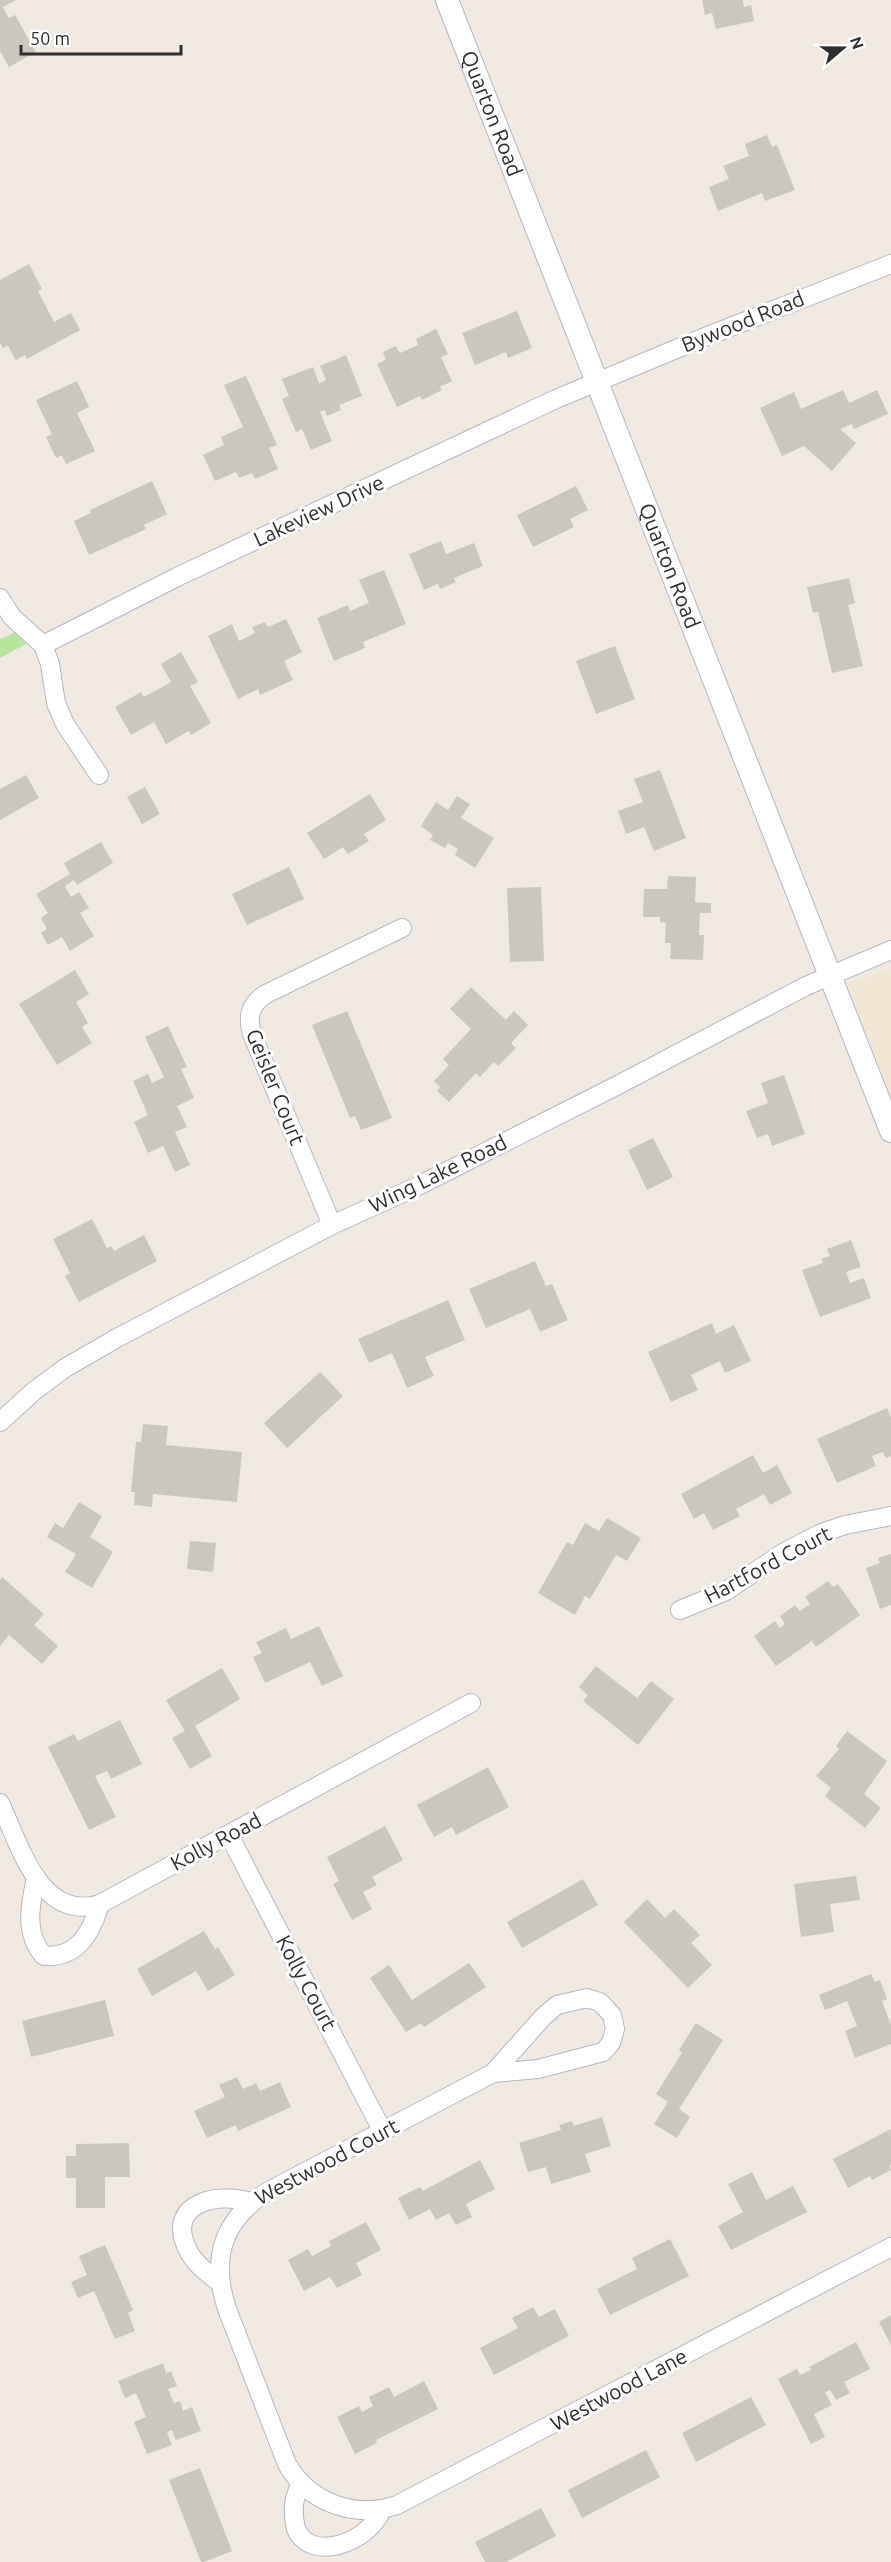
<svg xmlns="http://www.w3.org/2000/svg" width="891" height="2562" viewBox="0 0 891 2562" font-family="Ubuntu,sans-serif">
  <rect width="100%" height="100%" fill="#efe9e1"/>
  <path fill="#f0e6d1" d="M891 969V1096L847 983Z"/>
  <path fill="#b6e59e" d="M16 632 26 644 0 658V639Z"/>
  <g fill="#cbc7bf">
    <path d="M0 0H16L3 7 9 18 15 15 36 52 9 67 0 51Z"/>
    <path d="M702 0H743L744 7 751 5 754 21 716 29 712 13 705 15Z"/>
    <path d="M767 135 772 147 777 145 795 190 765 201 762 193 718 211 709 187 729 179 723 166 749 156 745 144Z"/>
    <path d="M29 264 42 289 38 291 54 322 71 313 80 330 27 359 25 355 16 360 8 346 3 348 0 343V280Z"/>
    <path d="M517 311 532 348 508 358 506 352 475 365 462 333Z"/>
    <path d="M436 329 448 354 441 357 452 381 440 387 442 390 422 400 420 396 397 407 377 364 386 360 383 352 396 346 400 353 418 345 416 339Z"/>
    <path d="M346 355 362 396 339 405 341 410 327 416 325 410 320 412 332 441 311 450 302 429 296 432 282 399 289 396 282 379 313 367 319 383 326 380 320 366Z"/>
    <path d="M246 376 277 445 269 448 278 469 255 479 252 473 239 478 236 472 215 481 203 455 224 445 221 437 243 427 224 385Z"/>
    <path d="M77 381 89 407 77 413 95 451 66 464 62 455 56 458 46 437 52 434 36 400Z"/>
    <path d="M843 390 849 403 877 390 888 414 854 429 852 424 840 429 856 443 832 471 804 446 782 456 760 408 794 392 801 409Z"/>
    <path d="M152 481 167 514 144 525 146 529 89 555 74 521 91 513 90 510Z"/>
    <path d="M576 486 588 510 570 519 574 527 533 547 517 515Z"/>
    <path d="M441 541 446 554 474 543 483 566 454 578 456 582 440 589 438 584 424 590 409 554Z"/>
    <path d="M384 570 406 624 363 642 365 648 334 661 317 618 348 605 350 611 369 603 359 580Z"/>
    <path d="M849 578 855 603 848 605 863 666 832 673 818 612 813 613 807 587Z"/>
    <path d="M286 619 302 652 284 661 293 680 260 695 258 689 238 699 208 636 232 624 239 641 255 633 252 627 265 622 268 627Z"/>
    <path d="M615 646 635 699 596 714 576 661Z"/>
    <path d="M181 652 198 682 190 686 211 723 191 735 189 731 166 744 154 722 131 735 115 707 141 692 144 697 171 682 161 664Z"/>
    <path d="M660 770 686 838 654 851 644 827 626 834 618 811 643 802 634 779Z"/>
    <path d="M26 775 39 798 0 820V789Z"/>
    <path d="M145 787 160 814 142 824 127 797Z"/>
    <path d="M370 794 386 820 364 834 369 841 348 854 343 847 324 859 307 833Z"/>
    <path d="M457 796 470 804 461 818 494 838 475 868 455 855 458 849 448 843 445 848 430 840 433 835 421 826 436 802 448 810Z"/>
    <path d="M101 842 113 863 77 885 74 880 65 886 71 897 79 892 89 908 80 913 94 936 70 951 62 937 48 945 41 933 47 929 41 918 48 913 36 894 70 874 64 863Z"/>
    <path d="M289 867 304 899 247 925 232 894Z"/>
    <path d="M668 876 696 877 695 902 711 903V913H700L699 935H704L703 960 670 959 671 943H665L666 923 660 922V917H643L644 889H667Z"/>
    <path d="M541 887 544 961 510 962 507 888Z"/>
    <path d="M75 970 89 994 76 1002 88 1023 82 1027 92 1043 57 1065 19 1004Z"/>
    <path d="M471 987 506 1020 514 1011 528 1025 511 1043 516 1048 498 1066 494 1062 480 1077 476 1073 449 1102 437 1091 440 1087 434 1081 449 1065 443 1059 471 1029 450 1009Z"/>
    <path d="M347 1011 392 1118 361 1130 355 1116 350 1118 312 1025Z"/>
    <path d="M168 1026 187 1067 181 1069 194 1098 177 1106 187 1127 175 1132 190 1165 175 1172 163 1146 148 1153 134 1122 148 1115 133 1081 148 1074 152 1083 164 1077 145 1037Z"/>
    <path d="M784 1075 805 1134 772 1146 768 1134 757 1138 746 1111 768 1103 761 1083Z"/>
    <path d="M653 1138 673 1177 647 1190 628 1150Z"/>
    <path d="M92 1219 107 1248 111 1246 114 1251 144 1235 157 1261 79 1302 65 1276 70 1273 53 1239Z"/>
    <path d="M851 1240 861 1267 846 1272 850 1283 864 1278 871 1298 820 1317 802 1270 823 1263 821 1259 830 1256 827 1249Z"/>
    <path d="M535 1261 546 1286 552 1284 568 1320 540 1332 530 1309 486 1328 469 1289Z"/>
    <path d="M448 1300 465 1340 425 1357 434 1376 407 1388 392 1353 369 1363 358 1339Z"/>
    <path d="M712 1323 716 1334 734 1325 751 1361 725 1373 720 1361 691 1375 698 1390 671 1402 648 1352Z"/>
    <path d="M320 1372 343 1396 287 1448 264 1423Z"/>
    <path d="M887 1408 891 1418V1456L886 1458 883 1452 872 1456 876 1466 837 1483 817 1439Z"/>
    <path d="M143 1424 168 1426 166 1445 242 1452 237 1502 153 1494 152 1507 134 1505 135 1492H131L136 1442H141Z"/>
    <path d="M753 1455 763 1473 777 1465 792 1493 770 1505 764 1494 736 1509 740 1516 713 1530 704 1513 694 1519 681 1494Z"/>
    <path d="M79 1502 102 1516 90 1537 113 1552 92 1588 65 1572 76 1554 47 1537 55 1523 63 1528Z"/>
    <path d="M607 1518 641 1538 627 1561 616 1555 590 1599 585 1596 575 1615 538 1593 567 1542 573 1545 585 1523 599 1531Z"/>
    <path d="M190 1541 216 1543 213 1572 187 1569Z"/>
    <path d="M891 1554V1605L880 1609 866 1568 880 1563 878 1558Z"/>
    <path d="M2 1577 44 1614 34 1625 58 1646 42 1664 9 1635 0 1646V1580Z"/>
    <path d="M828 1581 833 1587 838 1584 860 1615 816 1647 812 1641 776 1666 754 1636 775 1621 780 1628 785 1624 780 1616 795 1605 800 1611 810 1604 805 1597Z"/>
    <path d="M319 1626 343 1676 322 1686 310 1662 265 1683 253 1657 262 1653 256 1642 286 1628 291 1639Z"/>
    <path d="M596 1666 637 1698 651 1681 674 1699 638 1745 583 1701 588 1695 579 1687Z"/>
    <path d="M222 1668 240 1699 195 1726 212 1756 190 1769 172 1738 185 1731 166 1700Z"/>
    <path d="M120 1720 142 1764 111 1779 107 1771 95 1776 116 1817 89 1830 48 1747 74 1734 78 1741Z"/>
    <path d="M847 1731 887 1761 864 1794 881 1808 865 1828 825 1796 831 1788 816 1776 839 1749 836 1746Z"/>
    <path d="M488 1767 509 1807 456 1835 452 1827 434 1837 417 1805Z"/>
    <path d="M385 1826 403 1860 372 1877 377 1885 363 1892 372 1909 352 1920 333 1884 339 1881 327 1857Z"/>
    <path d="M856 1876 860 1900 830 1904 834 1932 801 1937 794 1884Z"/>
    <path d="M583 1879 598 1905 522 1948 507 1922Z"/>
    <path d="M647 1899 665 1918 674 1909 700 1935 691 1943 712 1965 688 1988 624 1922Z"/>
    <path d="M204 1931 215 1949 218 1947 235 1975 208 1991 196 1971 152 1996 137 1969Z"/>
    <path d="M469 1963 486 1987 424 2027 421 2023 406 2032 370 1978 389 1965 412 2000Z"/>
    <path d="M871 1974 875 1982 880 1980 887 1999 882 2001 891 2025V2044L855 2058 845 2031 857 2026 847 2001 825 2010 819 1995Z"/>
    <path d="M105 2000 114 2036 31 2057 22 2021Z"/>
    <path d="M696 2023 723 2040 679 2109 690 2117 677 2138 654 2124 668 2102 656 2094 682 2053 679 2050Z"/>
    <path d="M237 2077 243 2089 256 2083 260 2091 280 2082 291 2107 238 2131 236 2125 207 2138 194 2111 225 2097 219 2085Z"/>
    <path d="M602 2117 611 2146 585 2154 591 2172 551 2184 546 2167 528 2172 519 2143 561 2130 559 2125 572 2121 574 2126Z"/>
    <path d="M891 2129V2165L889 2166 891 2170 872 2180 870 2176 848 2188 833 2159Z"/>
    <path d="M129 2143 130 2177H105V2208H76V2178H66V2156H76V2144Z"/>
    <path d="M480 2160 495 2189 466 2204 472 2217 456 2225 449 2213 436 2220 430 2209 409 2220 398 2198 420 2187 423 2191Z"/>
    <path d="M752 2172 766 2200 793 2186 807 2212 731 2250 718 2226 743 2212 728 2184Z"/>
    <path d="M366 2222 381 2250 356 2263 362 2275 337 2288 330 2277 304 2291 288 2260 308 2249 312 2256 331 2246 329 2241Z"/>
    <path d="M670 2239 689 2276 610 2315 597 2289 637 2269 632 2258Z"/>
    <path d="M105 2245 133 2310 128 2313 135 2331 115 2339 94 2291 78 2298 71 2282 87 2275 79 2256Z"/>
    <path d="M533 2307 539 2317 555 2309 569 2336 494 2375 480 2348 518 2328 512 2318Z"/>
    <path d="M891 2315V2345L879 2322Z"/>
    <path d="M856 2342 870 2369 844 2382 850 2393 836 2400 830 2390 825 2392 832 2405 814 2414 825 2437 811 2444 778 2379 797 2369 800 2375 811 2370 809 2367Z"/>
    <path d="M163 2363 166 2373 171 2371 177 2386 168 2389 174 2403 180 2401 183 2411 192 2407 201 2431 176 2440 172 2430 167 2432 172 2445 147 2454 134 2422 146 2417 139 2400 136 2393 125 2398 118 2381Z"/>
    <path d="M424 2381 438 2409 376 2440 377 2443 355 2454 337 2417 359 2406 362 2412 373 2406 369 2397 389 2387 394 2397Z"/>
    <path d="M751 2397 766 2425 696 2462 682 2433Z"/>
    <path d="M646 2450 660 2477 582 2518 568 2490Z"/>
    <path d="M200 2468 232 2551 204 2562H201L169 2480Z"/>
    <path d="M541 2508 556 2536 506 2562H485L475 2542Z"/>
  </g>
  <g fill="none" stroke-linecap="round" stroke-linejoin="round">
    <g stroke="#b4b7c1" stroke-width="20">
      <g id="minor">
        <path d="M0 598 12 617 43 645 50 664 56 703 65 724 99 775"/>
        <path d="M43 645 177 577 556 399 705 337 891 264"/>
        <path d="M332 1225 252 1034C247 1016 250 1004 266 994L402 928"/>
        <path d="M0 1422 34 1391 65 1368 117 1338 332 1225 418 1186 618 1085 806 986 891 950"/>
        <path d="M680 1610 726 1591 783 1553 819 1534 845 1525 891 1516"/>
        <path d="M0 1803C20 1845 40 1922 100 1904L471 1703"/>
        <path d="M229 1835 383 2132"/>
        <path d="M36 1878C30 1905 24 1934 44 1956 78 1958 91 1933 100 1904"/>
        <path d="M493 2073 544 2016 557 2005 587 1998 600 2002 612 2015 615 2029 611 2043 603 2052 538 2069 493 2073 265 2193C221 2222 211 2260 227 2309L287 2464C309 2503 355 2519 397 2505L891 2247"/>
        <path d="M220 2283C209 2274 197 2266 190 2254 162 2205 214 2191 251 2202"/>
        <path d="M301 2483C293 2499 292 2511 296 2529 310 2562 366 2545 382 2510"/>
      </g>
    </g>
    <g stroke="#b4b7c1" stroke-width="24">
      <g id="tertiary">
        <path id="s1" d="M447 0 891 1131"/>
      </g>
    </g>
    <use href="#minor" stroke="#fff" stroke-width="18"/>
    <use href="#tertiary" stroke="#fff" stroke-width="22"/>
  </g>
  <g text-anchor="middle" stroke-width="6" stroke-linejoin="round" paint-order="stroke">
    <g font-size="21" fill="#2e2e2e" stroke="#fff">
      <text dy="7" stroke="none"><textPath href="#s1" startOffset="122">Quarton Road</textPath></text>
      <text transform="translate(743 322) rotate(-22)" y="7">Bywood Road</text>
      <text transform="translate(319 511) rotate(-25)" y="7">Lakeview Drive</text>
      <text dy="7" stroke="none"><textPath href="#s1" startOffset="608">Quarton Road</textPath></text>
      <text transform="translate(275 1087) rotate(68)" y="7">Geisler Court</text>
      <text transform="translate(438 1174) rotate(-26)" y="7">Wing Lake Road</text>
      <text transform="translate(768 1565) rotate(-28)" y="7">Hartford Court</text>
      <text transform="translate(216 1842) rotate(-28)" y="7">Kolly Road</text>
      <text transform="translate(306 1983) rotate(62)" y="7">Kolly Court</text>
      <text transform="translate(327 2162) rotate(-28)" y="7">Westwood Court</text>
      <text transform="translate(619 2390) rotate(-28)" y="7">Westwood Lane</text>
    </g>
  </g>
  <g transform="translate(843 48) rotate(70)" stroke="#ffffff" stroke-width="4.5" paint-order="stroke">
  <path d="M0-4.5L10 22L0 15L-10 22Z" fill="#2e2e2e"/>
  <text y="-9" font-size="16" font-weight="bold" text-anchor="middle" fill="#2e2e2e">N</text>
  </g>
  <path d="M21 45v9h160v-9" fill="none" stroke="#2e2e2e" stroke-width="3"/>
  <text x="30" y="45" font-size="18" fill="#2e2e2e" stroke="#ffffff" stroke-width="4.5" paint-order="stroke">50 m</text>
</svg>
